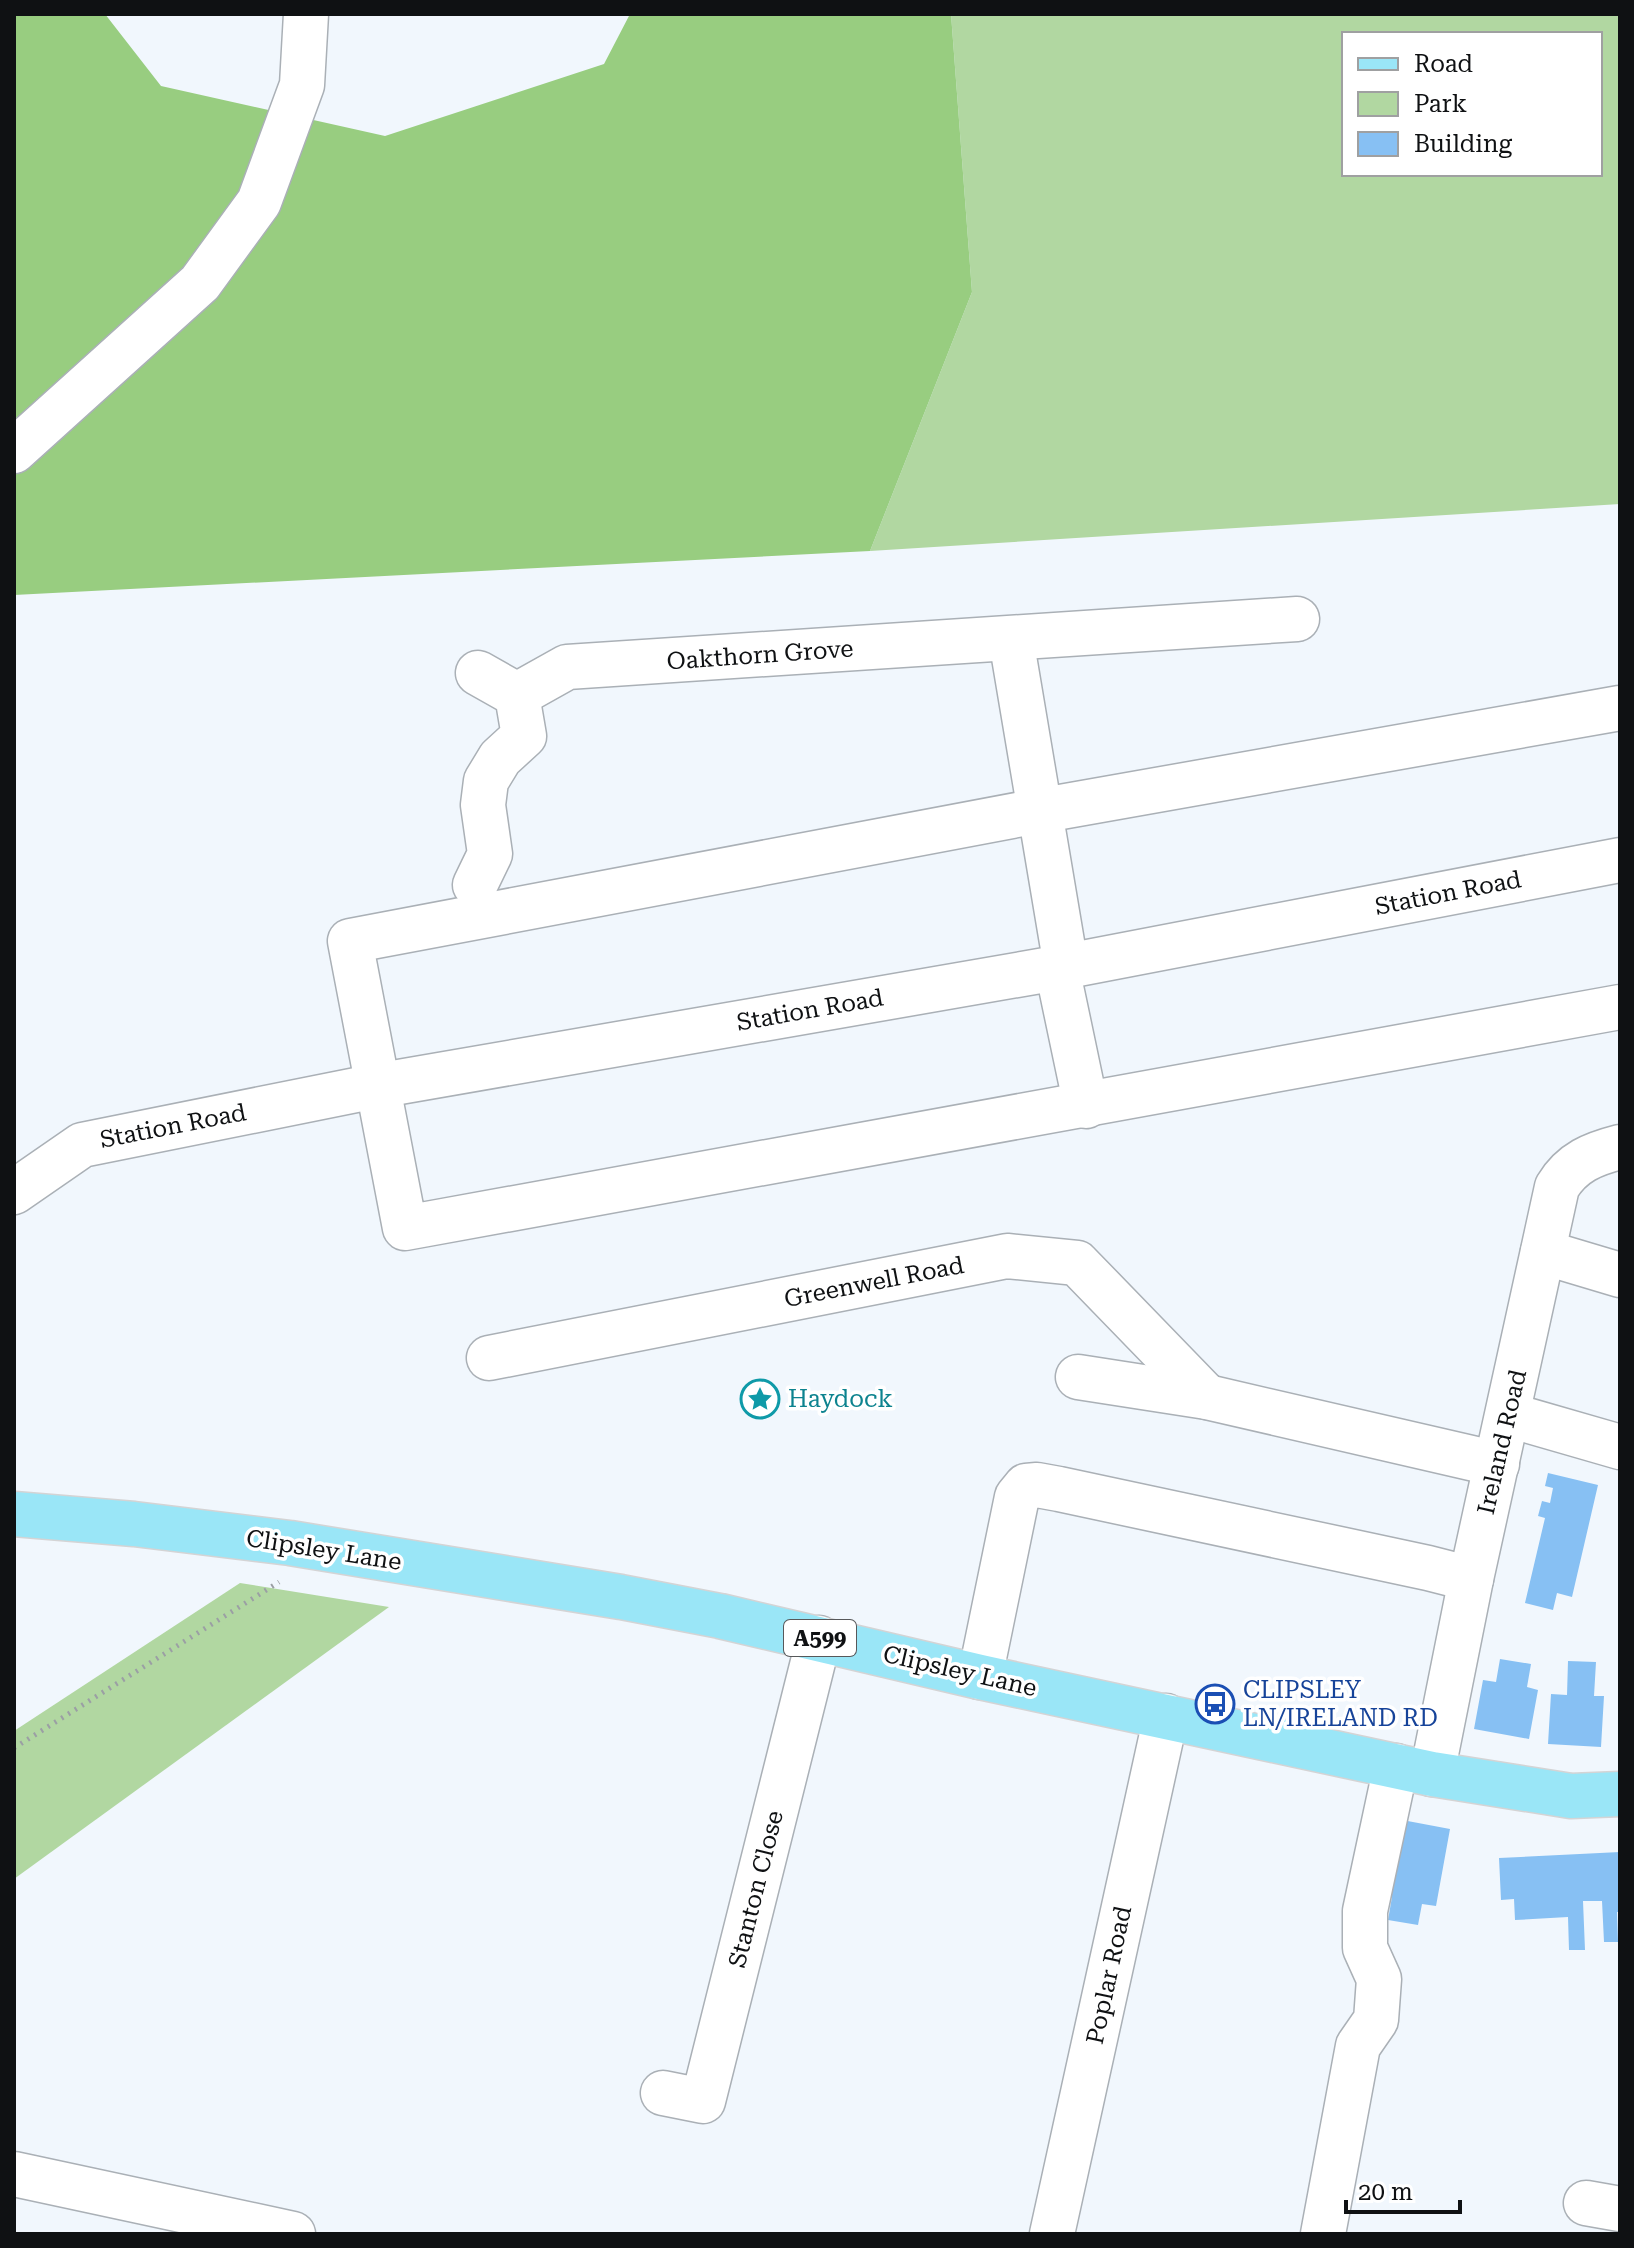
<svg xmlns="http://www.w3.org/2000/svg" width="1634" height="2248" viewBox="0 0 1634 2248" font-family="'Roboto Serif',serif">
  <rect width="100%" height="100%" fill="#f1f7fd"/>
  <g fill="#b1d7a1" fill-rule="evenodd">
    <path d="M951 14H1620V504L870 551 972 292ZM1344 34H1600V174H1344Z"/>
    <path d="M240 1583 389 1607 14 1879V1731Z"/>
  </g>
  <path fill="#98cd80" d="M14 14H105L161 86 385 136 604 64 630 14H951L972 292 870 551 14 595Z"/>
  <g fill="#87c0f3">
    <path d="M1548 1473 1598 1485 1572 1597 1557 1593 1553 1610 1525 1603 1545 1518 1538 1516 1542 1501 1550 1503 1553 1488 1545 1486Z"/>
    <path d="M1500 1659 1531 1664 1527 1687 1538 1690 1529 1739 1474 1729 1483 1680 1496 1682Z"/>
    <path d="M1568 1661 1596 1662 1594 1696H1604L1601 1747 1548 1744 1551 1694 1567 1695Z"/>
    <path d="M1397 1819 1450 1829 1436 1906 1422 1904 1418 1925 1388 1920 1392 1897 1383 1896Z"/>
    <path d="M1620 1852V1912H1617L1618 1942H1604L1602 1901H1583L1585 1950H1569L1568 1917 1515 1920 1514 1899 1501 1900 1499 1858Z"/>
  </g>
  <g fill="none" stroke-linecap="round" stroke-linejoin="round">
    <g stroke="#aab0b6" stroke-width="47">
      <g id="minor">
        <path d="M14 451 200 283 259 202 302 85 306 14"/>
        <path d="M1011 639 1066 966"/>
        <path d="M517 695 567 667 1297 619"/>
        <path d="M1620 708 1038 811 350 941 405 1228 1620 1007"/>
        <path d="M475 885 490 854 483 805 486 781 500 758 524 736 517 695 478 673"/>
        <path d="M1057 968 1086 1106"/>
        <path d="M14 1192 82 1145 376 1086 1057 968 1620 860"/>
        <path d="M1543 1252 1620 1275"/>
        <path d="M489 1358 1007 1256 1077 1263 1207 1397"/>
        <path d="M1078 1377 1207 1397 1497 1464"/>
        <path d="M1509 1415 1620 1447"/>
        <path d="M980 1677 1017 1497 1026 1486 1037 1485 1059 1489 1428 1568 1471 1579"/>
        <path d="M1432 1774 1471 1579 1557 1187C1572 1162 1593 1154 1620 1147"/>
        <path d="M663 2093 703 2101 819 1638"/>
        <path d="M14 2174 293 2234"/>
        <path d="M1586 2203 1620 2209"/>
        <path d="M1052 2234 1166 1716"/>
        <path d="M1323 2234 1358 2046 1376 2020 1379 1979 1365 1948V1911L1396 1766"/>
      </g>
    </g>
    <g stroke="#d4d4d5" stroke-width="47">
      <path id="major" d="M14 1514 134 1524 290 1543 621 1597 720 1616 980 1677 1432 1774 1571 1796 1620 1794"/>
    </g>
    <path stroke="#9b9fa4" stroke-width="5" stroke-dasharray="2 6" stroke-linecap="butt" d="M14 1748 279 1582"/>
    <use href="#minor" stroke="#fff" stroke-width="44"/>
    <use href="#major" stroke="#9ae6f7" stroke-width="44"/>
  </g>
  <defs>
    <g id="sight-ring" transform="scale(2)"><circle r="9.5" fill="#fff" stroke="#0f9aa8" stroke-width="1.5"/><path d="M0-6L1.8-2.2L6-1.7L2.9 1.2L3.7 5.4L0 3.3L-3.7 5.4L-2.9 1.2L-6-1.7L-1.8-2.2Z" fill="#0f9aa8"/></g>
    <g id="bus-ring" transform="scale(2)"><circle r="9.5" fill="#fff" stroke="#1a4fb4" stroke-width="1.5"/><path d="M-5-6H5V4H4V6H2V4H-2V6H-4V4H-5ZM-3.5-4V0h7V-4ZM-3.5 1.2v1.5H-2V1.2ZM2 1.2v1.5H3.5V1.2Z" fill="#1a4fb4"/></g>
  </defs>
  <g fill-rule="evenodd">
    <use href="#sight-ring" x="760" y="1399"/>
    <use href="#bus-ring" x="1215" y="1704"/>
  </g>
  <g text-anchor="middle" stroke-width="7" stroke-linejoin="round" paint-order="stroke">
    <rect fill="#fff" stroke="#57585a" stroke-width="2" x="784" y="1620" width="72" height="36" rx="6"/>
    <g font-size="22" font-weight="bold" fill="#0f1113">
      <text x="820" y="1646">A599</text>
    </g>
    <g font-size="24" fill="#0f1113" stroke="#fff">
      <text transform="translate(760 655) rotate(-4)" y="8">Oakthorn Grove</text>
      <text transform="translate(1448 893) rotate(-11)" y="8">Station Road</text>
      <text transform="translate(810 1010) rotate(-10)" y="8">Station Road</text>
      <text transform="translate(173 1126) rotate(-11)" y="8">Station Road</text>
      <text transform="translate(874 1282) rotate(-11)" y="8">Greenwell Road</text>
      <text transform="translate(1502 1442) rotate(-77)" y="8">Ireland Road</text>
      <text transform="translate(324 1550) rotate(9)" y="8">Clipsley Lane</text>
      <text transform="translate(960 1671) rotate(13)" y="8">Clipsley Lane</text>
      <text transform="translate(756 1889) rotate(-76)" y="8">Stanton Close</text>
      <text transform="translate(1109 1975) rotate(-78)" y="8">Poplar Road</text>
    </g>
    <g font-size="24" fill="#0d838f" stroke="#fff" text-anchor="start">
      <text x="788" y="1407">Haydock</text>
    </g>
    <g font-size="24" fill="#164399" stroke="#fff" text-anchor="start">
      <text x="1243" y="1698">CLIPSLEY<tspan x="1243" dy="28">LN/IRELAND RD</tspan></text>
    </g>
  </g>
  <rect width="1634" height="2248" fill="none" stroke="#0f1113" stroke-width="32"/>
  <rect x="1342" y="32" width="260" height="144" fill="#ffffff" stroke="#9fa0a1" stroke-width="2"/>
  <rect x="1358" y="58" width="40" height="12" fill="#9ae6f7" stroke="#9fa0a1" stroke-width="2"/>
  <text x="1414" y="72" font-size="24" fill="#0f1113">Road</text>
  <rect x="1358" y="92" width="40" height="24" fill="#b1d7a1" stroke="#9fa0a1" stroke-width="2"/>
  <text x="1414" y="112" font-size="24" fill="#0f1113">Park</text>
  <rect x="1358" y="132" width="40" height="24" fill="#87c0f3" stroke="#9fa0a1" stroke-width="2"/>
  <text x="1414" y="152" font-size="24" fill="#0f1113">Building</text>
  <path d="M1346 2200v12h114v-12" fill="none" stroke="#0f1113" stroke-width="4"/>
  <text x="1358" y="2200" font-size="24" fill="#0f1113" stroke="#ffffff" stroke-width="6" paint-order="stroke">20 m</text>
</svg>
